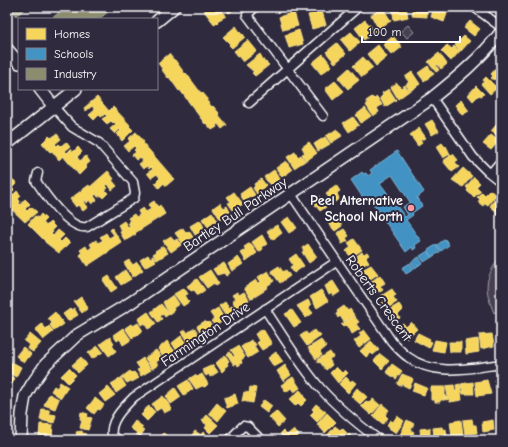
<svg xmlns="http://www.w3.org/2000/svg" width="508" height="447" viewBox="0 0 508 447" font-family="'Comic Neue',sans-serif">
  <rect width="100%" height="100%" fill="#2f2a3d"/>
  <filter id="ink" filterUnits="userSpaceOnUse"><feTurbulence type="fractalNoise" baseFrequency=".025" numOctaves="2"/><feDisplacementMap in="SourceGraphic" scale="8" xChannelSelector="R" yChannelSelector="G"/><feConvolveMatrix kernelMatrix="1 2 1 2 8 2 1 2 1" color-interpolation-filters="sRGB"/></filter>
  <g filter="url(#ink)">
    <g fill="#464152" stroke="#a2a0a8">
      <path d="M408 25 414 32 407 38 401 31Z"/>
      <path d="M500 257 501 308 494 313C484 288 484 279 500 257Z"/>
    </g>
    <g fill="#f6d55c" stroke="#f9e28d">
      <path d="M212 7H219L226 16 217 21 218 22 215 25 204 11Z"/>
      <path d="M224 7H237L229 13Z"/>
      <path d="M277 7H292V8L278 12Z"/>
      <path d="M305 7H321L307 11Z"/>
      <path d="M392 7H406L408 17 394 20Z"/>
      <path d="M413 7H427V17L412 16Z"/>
      <path d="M434 7 449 8 444 22 431 17Z"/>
      <path d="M383 8 391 21 378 28 371 15Z"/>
      <path d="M322 11 326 25 312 29 308 15Z"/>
      <path d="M294 12 298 26 283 30 279 17Z"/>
      <path d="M365 20 375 31 364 40 355 28Z"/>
      <path d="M470 21 480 29 474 36 464 28Z"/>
      <path d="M236 26 242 35 243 34 245 37 232 48 229 45 230 44 223 37Z"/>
      <path d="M299 30 303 44 289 48 285 35Z"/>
      <path d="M351 32 360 42 350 51 341 40Z"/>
      <path d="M393 36 402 47 392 55 383 45Z"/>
      <path d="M464 36 470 41 461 51 455 45Z"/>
      <path d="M248 40 257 51 243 62 234 51Z"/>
      <path d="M337 43 346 54 335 63 326 52Z"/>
      <path d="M378 45 387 57 376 66 367 54Z"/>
      <path d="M447 45 452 49 454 46 460 51 451 61 441 51Z"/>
      <path d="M439 53 447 64 441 69 437 64 436 65 439 70 436 72 428 62Z"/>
      <path d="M169 54 174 60H175L185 74 186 73 201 93 202 92 208 99 206 100 212 107 213 106 219 113 218 114 227 125 222 129 218 124 216 125 217 127 212 130 206 123 205 124 180 90 179 91 169 77 168 78 162 70H163L158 63Z"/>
      <path d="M260 54 265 63 266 62 269 65 255 76 252 73 254 72 246 65Z"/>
      <path d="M323 54 332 66 321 74 312 63Z"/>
      <path d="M363 57 373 68 362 77 353 66Z"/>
      <path d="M499 65 501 67V83L496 78 494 80 491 78 493 76 491 74Z"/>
      <path d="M428 66 434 74 424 81 418 73Z"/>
      <path d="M349 68 359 80 348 89 338 78Z"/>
      <path d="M412 72 420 84 410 91 406 84 409 82 405 77Z"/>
      <path d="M486 77 497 88 490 94 481 84 484 82 483 80Z"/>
      <path d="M335 81 344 91 333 100 325 89Z"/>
      <path d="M397 83 401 88 405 85 409 91 398 99 391 87Z"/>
      <path d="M476 86 484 94 481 96 479 95 473 101 468 95Z"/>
      <path d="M389 89 396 100 385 107 380 98 383 95 382 93Z"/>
      <path d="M97 97 109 111 113 107 130 125 129 126 133 130 122 141 117 134 121 130 120 129 115 134 110 129 116 124 114 122 113 123 111 121 107 124 102 119 107 116 105 114 101 117 99 115 94 120 89 115 95 110 92 106 86 111 84 108Z"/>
      <path d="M372 97 374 99 377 97 382 105 377 108 379 112 373 116 366 105 368 104 366 101Z"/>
      <path d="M461 100 469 111 462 115 455 105Z"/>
      <path d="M365 108 371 116 361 123 356 115Z"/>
      <path d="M353 117 359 125 349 132 343 123Z"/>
      <path d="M432 120 439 131 432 135 425 124Z"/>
      <path d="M499 122 501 123V139L491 131Z"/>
      <path d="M419 128 426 138 420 140 422 143 418 146 410 135Z"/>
      <path d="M337 129 342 136 331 143 326 136Z"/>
      <path d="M136 132 144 142 143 143 174 179 166 186 164 183 159 188 155 183 160 178 157 174 151 178 147 173 153 169 151 167 149 169 147 166 143 169 139 164 143 161 140 157 136 160 132 155 136 152 134 150 136 148 134 146 128 151 124 146 130 141 128 139Z"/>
      <path d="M57 134 61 139 55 144 57 146 59 144 61 146 66 142 70 147 65 151 67 153 71 149 73 152 78 147 82 152 77 157 80 161 86 156 90 162 85 166 86 168 79 175 63 156 59 160 52 151 50 152 42 143 49 136 51 138Z"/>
      <path d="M491 135 499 141 491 150 483 144Z"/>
      <path d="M325 137 330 144 318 151 314 144Z"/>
      <path d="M309 142 317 153 306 161 302 154 305 153 302 147Z"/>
      <path d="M442 143 445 147 446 146 450 154 443 158 436 147Z"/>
      <path d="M295 152 298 157 301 155 305 161 294 168 287 157Z"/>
      <path d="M453 154 458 160 455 162 459 167 452 172 443 161Z"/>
      <path d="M286 161 292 170 282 177 276 168Z"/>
      <path d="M463 168 472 176 463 187 452 180Z"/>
      <path d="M274 170 280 179 270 185 264 177Z"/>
      <path d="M108 171 114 179 112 180 117 186 112 190 108 184 106 186 108 188 105 190 108 193 103 198 101 195 98 197 96 194 94 196 97 200 92 204 89 200 87 203 85 200 83 201 88 207 83 211 78 205 76 207 70 199 89 185 90 187Z"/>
      <path d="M474 177 480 183 476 187 481 191 474 197 467 191 468 189 466 187Z"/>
      <path d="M12 179 17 183 12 188 14 190 11 193 13 195 17 191 21 196 18 199 20 201 19 203 20 205 25 199 30 204 25 209 27 211 31 207 37 212 25 222 7 205V184Z"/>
      <path d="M261 179 266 185 257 194 253 188 255 186 254 184Z"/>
      <path d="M336 185 340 191 337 193 339 199 333 203 326 194 330 191 329 190Z"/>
      <path d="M250 187 255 195 244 201 240 194Z"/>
      <path d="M490 190 496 195 488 205 485 203 483 206 478 202 480 199 477 197 482 192 485 195Z"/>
      <path d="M234 192 243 204 233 210 228 203 231 202 227 197Z"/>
      <path d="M316 195 318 197 319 196 326 207 320 211 312 201 314 200 313 197Z"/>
      <path d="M495 199 501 203V213L498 216 495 213 497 212 490 206Z"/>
      <path d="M154 201 158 207 160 205 165 214 135 233 136 234 125 241 120 232 122 231 118 225 124 221 128 227 130 226 128 223 130 221 128 218 134 214 136 217 140 215 138 211 143 208 146 212 151 209 148 205Z"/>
      <path d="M220 203 224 208 227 206 230 212 220 219 213 208Z"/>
      <path d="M212 212 217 220 208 227 202 219Z"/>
      <path d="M41 214 46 219 43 222 46 226 50 222 55 227 52 230 53 232 51 234 53 236 58 230 64 235 59 240 61 242 65 238 70 243 59 253 45 242V241L28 224 35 216 38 218Z"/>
      <path d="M289 217 297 228 289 233 281 222Z"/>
      <path d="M332 218 334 220 337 218 342 226 335 231 327 222Z"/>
      <path d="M200 220 205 229 195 235 190 226Z"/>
      <path d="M277 225 282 233 273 240 267 231Z"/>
      <path d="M112 228 122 243 87 266 80 255 82 253 80 250 86 246 88 250 92 247 90 244 96 240 98 243 103 240 100 237 106 233 109 238 114 235 110 230Z"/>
      <path d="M183 228 186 233 189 231 193 237 183 244 175 233Z"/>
      <path d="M344 229 349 236 346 238 348 241 342 244 337 233Z"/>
      <path d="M262 235 267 244 262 247 263 249 259 252 252 242Z"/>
      <path d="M171 236 174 241 177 239 181 245 171 252 163 241Z"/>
      <path d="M354 239 362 250 351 257 346 251 351 247 348 243Z"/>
      <path d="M250 243 257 253 246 261 241 253 246 250 244 247Z"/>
      <path d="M308 244 317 257 309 263 302 252 304 251 302 248Z"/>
      <path d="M163 246 168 253 157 260 153 254 156 252 155 251Z"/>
      <path d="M362 252 364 254 367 252 369 255 366 257 369 262 360 267 354 258Z"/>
      <path d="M296 254 304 266 294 273 290 267 293 265 289 259Z"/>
      <path d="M148 255 150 258 153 256 156 261 145 267 140 260Z"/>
      <path d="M238 257 243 264 232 271 228 264Z"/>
      <path d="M129 260 133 265 137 262 143 270 133 277 124 263Z"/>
      <path d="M224 263 230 273 226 276 224 273 217 275 213 269Z"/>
      <path d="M371 265 378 274 369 280 362 270Z"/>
      <path d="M279 266 283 272 286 270 290 276 280 283 271 271Z"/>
      <path d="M125 270 131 279 121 285 116 277Z"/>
      <path d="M210 270 219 284 216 286 214 283 207 288 199 277Z"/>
      <path d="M268 271 274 281 267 286 268 287 264 290 259 283 261 282 258 277Z"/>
      <path d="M380 275 385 283 380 286 383 290 380 292 379 291 375 294 368 284Z"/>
      <path d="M109 276 117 288 111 292 103 280Z"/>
      <path d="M197 279 205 290 198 295 194 290 191 291 187 286Z"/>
      <path d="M256 280 264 291 251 299 244 288Z"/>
      <path d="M333 281 340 292 334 296 332 293 329 295 325 286Z"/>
      <path d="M184 288 188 294 185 295 189 302 183 306 174 294Z"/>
      <path d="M392 289 396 295 393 297 397 302 386 309 382 303 385 301 381 296Z"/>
      <path d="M7 290 11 293 7 297 12 301 8 305Z"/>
      <path d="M321 290 328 301 317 308 310 297Z"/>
      <path d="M237 292 239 295 244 292 249 300 238 309 232 301 235 299 232 295Z"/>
      <path d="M173 295 179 304 173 308 174 310 169 314 163 302Z"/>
      <path d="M81 297 88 308 82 313 74 302Z"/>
      <path d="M308 300 311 305 308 307 313 313 306 318 297 306Z"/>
      <path d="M225 302 229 308 232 306 236 311 227 318 219 306Z"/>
      <path d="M161 304 169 314 165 317 163 314 160 316 162 319 158 322 151 312Z"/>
      <path d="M399 304 403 310 398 315 400 318 395 321 389 310Z"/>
      <path d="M344 306 348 311 350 309 354 315 344 322 340 316 338 318 336 314 338 313 337 311Z"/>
      <path d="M74 308 78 315 68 321 63 314 70 309 71 310Z"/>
      <path d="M218 308 225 320 215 326 211 321 214 319 210 313Z"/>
      <path d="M292 310 301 323 294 327 285 314Z"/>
      <path d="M55 312 64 324 54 331 50 325 52 323 48 318Z"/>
      <path d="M148 312 156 324 148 329 144 323 141 325 138 319Z"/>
      <path d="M354 316 359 322 356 324 360 329 352 334 346 325 343 327 341 325Z"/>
      <path d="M205 321 206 323 209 322 213 328 207 332 205 331 201 333 197 326Z"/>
      <path d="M411 322 417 329 407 338 398 327 403 323 406 327Z"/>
      <path d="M138 323 143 331 132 338 125 328 131 324 133 326Z"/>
      <path d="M42 324 46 329 49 326 53 332 43 340 35 330Z"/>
      <path d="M123 328 131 340 123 345 120 339 117 341 113 335Z"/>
      <path d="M195 328 199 335 195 337 196 339 190 344 182 332 186 330 187 333Z"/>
      <path d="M499 328H501V342H498L497 335 500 334Z"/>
      <path d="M263 329 272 344 262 350 257 343 259 341 255 334Z"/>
      <path d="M314 330 317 334 319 333 321 336 307 346 300 336 306 332 308 335Z"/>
      <path d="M364 330 371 339 359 348 354 341 361 336 359 333Z"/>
      <path d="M418 333 430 339 429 341 432 342 429 348 414 340Z"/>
      <path d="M30 334 41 343 33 352 27 348 29 345 24 341Z"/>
      <path d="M492 334 494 346 481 349 479 335Z"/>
      <path d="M181 336 187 345 177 351 172 343Z"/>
      <path d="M110 337 114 343 112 345 116 351 109 356 100 344Z"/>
      <path d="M478 339 479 352 466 354 465 341Z"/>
      <path d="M251 340 253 344 254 342 256 345 251 348 255 347 258 352 248 358 241 347Z"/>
      <path d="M321 340 326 347 320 352 322 355 316 359 308 348Z"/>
      <path d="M435 340 446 342 444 352 432 350Z"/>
      <path d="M167 341 176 353 165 360 158 349Z"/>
      <path d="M371 341 379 350 373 355 371 353 366 357 360 351Z"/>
      <path d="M449 342H461V352H450Z"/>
      <path d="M98 346 103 352 92 359 88 353Z"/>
      <path d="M238 346 245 357 241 360 242 363 238 366 237 363 234 365 227 354 230 352 233 357 235 356 231 350Z"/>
      <path d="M23 347 31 354 24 363 16 356Z"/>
      <path d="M156 350 162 358 156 362 158 365 152 369 145 358Z"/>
      <path d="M276 352 283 362 274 367 268 358Z"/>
      <path d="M330 352 333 357 329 359 332 365 326 370 320 362 318 363 317 360Z"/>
      <path d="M380 354 389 361 382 369 374 361Z"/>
      <path d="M225 355 229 361 227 363 228 365 224 368 225 369 222 372 216 363Z"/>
      <path d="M81 357 87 365 78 373 72 365Z"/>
      <path d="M143 358 151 370 141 376 137 370 140 369 136 363Z"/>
      <path d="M12 362 21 367 16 377 7 372Z"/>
      <path d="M392 364 402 371 396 379 386 372Z"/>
      <path d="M213 365 218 372 210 377 209 374 206 376 202 370Z"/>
      <path d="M285 365 291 375 283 381 277 371Z"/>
      <path d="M336 367 342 373 345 370 348 373 338 383 330 373Z"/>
      <path d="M69 368 76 375 68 383 61 376Z"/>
      <path d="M130 371 132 373 134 372 139 378 132 382 131 381 127 383 122 377Z"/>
      <path d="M202 374 208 384 205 387 202 386 196 389 189 379 195 375 197 377Z"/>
      <path d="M402 374 412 378 413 380 409 388 401 384 400 386 397 384Z"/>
      <path d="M8 375 15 379 8 390 7 389V378Z"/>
      <path d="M293 377 300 388 294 392 291 388 286 392 281 385Z"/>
      <path d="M346 377 351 382 352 380 356 383 348 393 339 384Z"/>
      <path d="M121 378 126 386 116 393 111 384Z"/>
      <path d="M501 378V395H497L495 379Z"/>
      <path d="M188 380 193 389 184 395 178 386Z"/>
      <path d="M487 380 491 394 477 396 475 382Z"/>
      <path d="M60 382 68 387 61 398 51 391 54 386 57 388Z"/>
      <path d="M473 382 474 394H463L461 384Z"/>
      <path d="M415 383 427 388 424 395 412 391Z"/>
      <path d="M460 384 462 400 450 402 449 399 446 400 445 397H448L446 386 454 385 455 391H457L456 385Z"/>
      <path d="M108 387 115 395 105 402 99 394Z"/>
      <path d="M250 387 256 388 253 403 242 401 244 392 249 393Z"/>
      <path d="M431 387H445V400H440V402H435V400H431Z"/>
      <path d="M175 388 181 397 171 404 166 396Z"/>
      <path d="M357 388 367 397 360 404 351 396Z"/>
      <path d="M300 390 305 396 304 397 307 400 301 406 298 403 295 406 289 400Z"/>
      <path d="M49 394 59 399 55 409 44 405Z"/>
      <path d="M235 394 238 404 227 408 224 398Z"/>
      <path d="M163 396 172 409 164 413 161 408 156 411 152 404Z"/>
      <path d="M95 398 104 405 100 410 98 409 94 414 87 408Z"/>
      <path d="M373 399 380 405 371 415 361 406 366 401 369 403Z"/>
      <path d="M264 400 272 406 267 413 259 407Z"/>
      <path d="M217 403 226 411 218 421 209 413Z"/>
      <path d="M316 404 326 412 317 422 310 415 314 411 312 409Z"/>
      <path d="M382 404 389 410 385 415 388 418 383 424 373 416Z"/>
      <path d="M149 406 155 412 152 414 153 415 147 421 141 415 144 412 143 411Z"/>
      <path d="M42 409 49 410 50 414 56 415 54 423 40 420Z"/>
      <path d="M276 411 285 421 278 427 269 417Z"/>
      <path d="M81 412 88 414 87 417 92 418 88 430 80 428 82 420 80 419Z"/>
      <path d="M327 413 336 422 325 433 317 424Z"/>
      <path d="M500 413H501V429H500L499 423H497V419H499Z"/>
      <path d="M207 415 218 425 210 433 205 428 207 425 202 421Z"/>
      <path d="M397 416 404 421 396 433 389 428 390 427 387 425 390 420 393 422Z"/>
      <path d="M472 419 473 425H476L477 433 465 434 463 420Z"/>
      <path d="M407 420 414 424 411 430 414 432 411 439 400 435Z"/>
      <path d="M461 420 463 435 452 436 450 422Z"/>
      <path d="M493 420 494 430 483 432 482 422Z"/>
      <path d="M135 421 143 427 141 429 144 431 140 437 136 434 137 433 130 428Z"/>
      <path d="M40 424 53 425 52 436H39Z"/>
      <path d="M335 426 340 430 342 428 347 433 341 440H337L333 437 331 439 327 436Z"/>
      <path d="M442 427 443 430 446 429 447 437 440 438 439 436H434L433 428Z"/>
      <path d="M430 428V437L421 438 420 429Z"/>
      <path d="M293 430 299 435 294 440H283L280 438 282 436 280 434 283 431 287 435Z"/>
      <path d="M82 431 83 434 85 433 87 440H74L78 439 76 432Z"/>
      <path d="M195 431 201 435 203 432 209 437 207 440H194L190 438Z"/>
      <path d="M163 433 170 438 168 440H154L156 437 159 439Z"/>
      <path d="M349 434 354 440H343Z"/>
      <path d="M46 437 47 439 53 437 54 440H40V439Z"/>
    </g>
    <g fill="#4393c3" stroke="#7bb3d5" fill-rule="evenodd">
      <path d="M397 151 424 192 417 198 422 206 412 213 413 215 406 220 421 241 415 245 416 248 413 250 412 247 406 252 369 198 365 201 351 180 362 172 363 174 366 173 368 176 372 173 370 170ZM392 175 410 202 403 207 408 215 405 217 380 183Z"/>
      <path d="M445 239 449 245 441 251 437 245Z"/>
      <path d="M436 245 440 252 432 257 428 250Z"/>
      <path d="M428 251 432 257 424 262 420 256Z"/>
      <path d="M419 257 422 263 415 268 411 262Z"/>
      <path d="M410 263 414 269 406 274 402 268Z"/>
    </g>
    <g fill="#8c8c6e" stroke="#aeae9a">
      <path d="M8 7H27L16 16Z"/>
      <path d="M66 7H114L99 19H51Z"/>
    </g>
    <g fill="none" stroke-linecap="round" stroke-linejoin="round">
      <g stroke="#fff" stroke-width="11">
        <g id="street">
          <path d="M255 7 247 15 323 116"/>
          <path d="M474 7 501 27"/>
          <path d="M432 98 473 157 487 171 501 182"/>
          <path d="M249 103 358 7"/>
          <path d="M38 173 36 181C44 193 70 231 87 227L134 198 135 193 133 182 99 143 72 127 54 107"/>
          <path d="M491 173 501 161"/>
          <path d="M291 194 392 342C397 347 402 353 408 357 434 377 471 368 501 364"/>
          <path d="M265 309C283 336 300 365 321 389 338 408 359 425 379 440"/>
          <path d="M119 440 112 436C109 421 124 407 134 397L336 262"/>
          <path d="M229 440 243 426 248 427 261 440"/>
        </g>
      </g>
      <g stroke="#fff" stroke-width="14">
        <g id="secondary">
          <path d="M157 21 174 7"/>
          <path d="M7 49 19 63"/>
          <path d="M40 89 54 107"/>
          <path d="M7 144 76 89"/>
          <path d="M21 440 22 414 25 396 32 384 46 364 77 335 130 303 432 98C457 78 481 58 501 32"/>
        </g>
      </g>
      <use href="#street" stroke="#2f2a3d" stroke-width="8"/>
      <use href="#secondary" stroke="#2f2a3d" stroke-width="11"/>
    </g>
  </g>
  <circle fill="#ff9aa2" stroke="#2f2a3d" stroke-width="1.5" cx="411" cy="208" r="4"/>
  <g text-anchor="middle" stroke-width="4" stroke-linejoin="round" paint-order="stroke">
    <g font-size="14" font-weight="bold" fill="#fff" stroke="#2f2a3d" text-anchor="end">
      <text x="403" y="205">Peel Alternative<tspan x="403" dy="16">School North</tspan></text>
    </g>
    <g font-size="14" fill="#fff" stroke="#2f2a3d">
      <text transform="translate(235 214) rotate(-34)" y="5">Bartley Bull Parkway</text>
      <text transform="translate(379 298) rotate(54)" y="5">Roberts Crescent</text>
      <text transform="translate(205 334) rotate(-34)" y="5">Farmington Drive</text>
    </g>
  </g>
  <rect width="508" height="447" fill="none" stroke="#2f2a3d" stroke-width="24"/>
  <rect x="12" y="12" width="484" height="423" fill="none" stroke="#fff" stroke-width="1.5" filter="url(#ink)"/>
  <rect x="18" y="18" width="140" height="72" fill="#2f2a3d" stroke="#827f8b"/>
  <rect x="26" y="28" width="20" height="12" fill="#f6d55c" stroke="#827f8b"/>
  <text x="54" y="38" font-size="12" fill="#ffffff">Homes</text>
  <rect x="26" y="48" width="20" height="12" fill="#4393c3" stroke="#827f8b"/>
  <text x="54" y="58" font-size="12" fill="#ffffff">Schools</text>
  <rect x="26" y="68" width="20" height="12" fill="#8c8c6e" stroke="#827f8b"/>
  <text x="54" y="78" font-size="12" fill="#ffffff">Industry</text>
  <path d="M362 36v6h98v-6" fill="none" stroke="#ffffff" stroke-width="2"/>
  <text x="368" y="36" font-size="12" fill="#ffffff" stroke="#2f2a3d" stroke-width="3" paint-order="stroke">100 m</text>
</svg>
